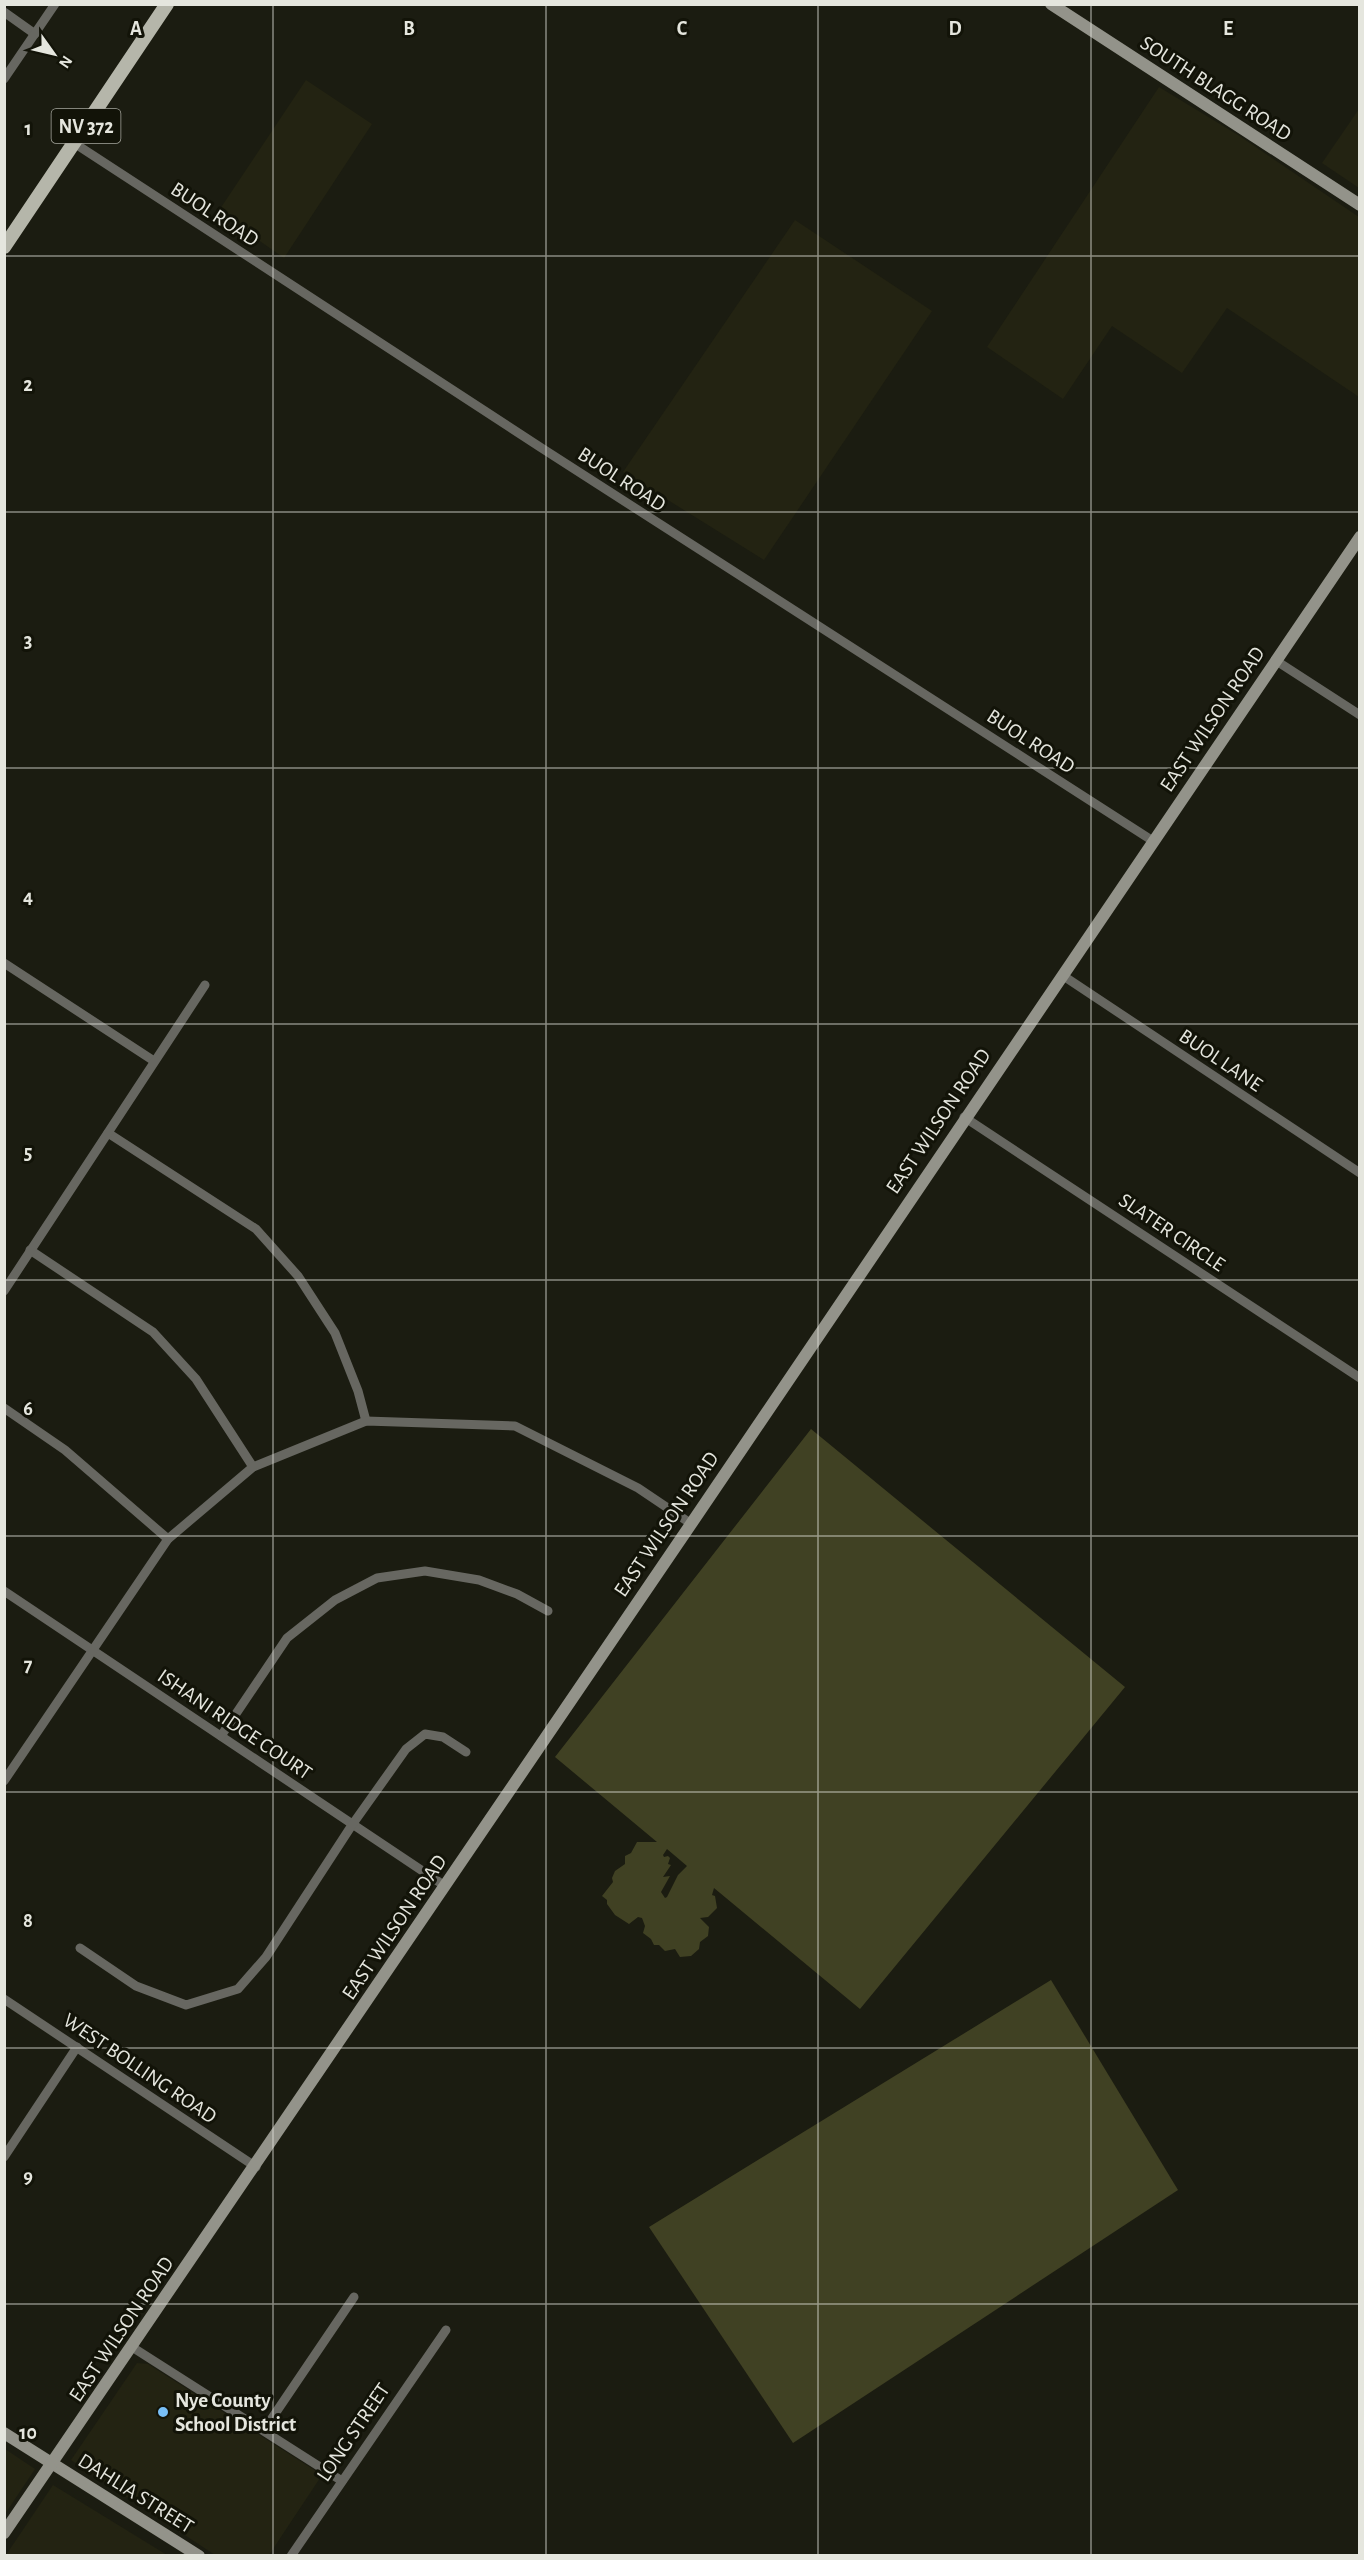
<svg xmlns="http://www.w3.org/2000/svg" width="1364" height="2560" viewBox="0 0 1364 2560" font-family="'Alegreya Sans',sans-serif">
  <rect width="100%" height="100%" fill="#1b1c11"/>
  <g fill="#232312">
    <path d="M306 80 372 124 284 258 218 212Z"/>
    <path d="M1159 87 1238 135 1359 217V397L1227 308 1182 373 1112 326 1063 399 987 347Z"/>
    <path d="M1359 109 1360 188H1359L1322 163Z"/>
    <path d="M795 220 932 311 764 560 623 472Z"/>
    <path d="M137 2363 148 2364 322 2475 269 2555H215L71 2460Z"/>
    <path d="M5 2449 35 2469 5 2514Z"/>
    <path d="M53 2485 167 2555H6Z"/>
  </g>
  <g fill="#404123" fill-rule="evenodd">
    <path d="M811 1429 1125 1687 860 2009 714 1888 712 1895 715 1896 717 1908 708 1917 700 1918 709 1927 708 1936 700 1942 699 1949 691 1956 680 1957 675 1949 665 1951 659 1945H654L651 1939 643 1933 645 1926 642 1918 638 1917 629 1924 615 1915 607 1904V1900L602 1896 613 1882 612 1878 615 1871 625 1864V1856L631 1853 637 1842H657L555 1757ZM667 1849 687 1866 678 1875 667 1897 665 1898 661 1892 670 1876 663 1877 671 1865 668 1864 670 1858 668 1856 664 1857 663 1855Z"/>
    <path d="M1051 1980 1178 2190 793 2443 649 2227Z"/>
  </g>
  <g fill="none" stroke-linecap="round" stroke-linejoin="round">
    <g stroke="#676761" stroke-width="9">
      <path d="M4 12 35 34"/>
      <path d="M4 79 55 4"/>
      <path d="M74 143 540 447 1153 841"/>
      <path d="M1275 660 1360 715"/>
      <path d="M4 963 154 1061"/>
      <path d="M1062 975 1360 1173"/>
      <path d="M964 1117 1360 1378"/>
      <path d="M108 1133 256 1229 298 1276 335 1333 358 1391 366 1421"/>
      <path d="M30 1250 153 1332 196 1379 253 1467"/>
      <path d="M4 1291 205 985"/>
      <path d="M4 1408 65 1450 168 1539"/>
      <path d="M4 1591 445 1886"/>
      <path d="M221 1736 287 1638 335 1600 377 1578 425 1571 479 1580 517 1594 548 1611"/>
      <path d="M4 1781 168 1539 253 1467 366 1421 515 1426 638 1488 690 1523"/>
      <path d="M80 1948 136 1986 186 2005 238 1989 266 1957 352 1825 406 1749 425 1734 443 1737 466 1752"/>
      <path d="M4 1999 256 2167"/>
      <path d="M4 2157 77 2047"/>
      <path d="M132 2347 342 2481"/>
      <path d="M264 2430 354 2297"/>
      <path d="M291 2556 446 2330"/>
    </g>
    <g stroke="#93938a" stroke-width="12">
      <path d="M1051 4 1360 205"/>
      <path d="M4 2433 199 2556"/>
      <path d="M4 2533C460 1870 907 1202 1360 537"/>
    </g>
    <path stroke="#b5b6aa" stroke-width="14" d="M4 247 167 4"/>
  </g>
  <path fill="none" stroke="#e5e6de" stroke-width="1.5" stroke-opacity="0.55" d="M273 4V2556M546 4V2556M818 4V2556M1091 4V2556M4 256H1360M4 512H1360M4 768H1360M4 1024H1360M4 1280H1360M4 1536H1360M4 1792H1360M4 2048H1360M4 2304H1360"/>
  <circle fill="#78bff7" stroke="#121308" stroke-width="2" cx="163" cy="2412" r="6"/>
  <g text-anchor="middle" stroke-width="6" stroke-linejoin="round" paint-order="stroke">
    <rect fill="#121308" stroke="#a6a79e" stroke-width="1.5" x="51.5" y="109" width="69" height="34" rx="4.5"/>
    <g font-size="20" font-weight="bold" fill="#e5e6de">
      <text x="86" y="133">NV 372</text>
    </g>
    <g font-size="21" fill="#e5e6de" stroke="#121308">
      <text transform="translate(1216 88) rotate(33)" y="7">SOUTH BLAGG ROAD</text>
      <text transform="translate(215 214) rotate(33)" y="7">BUOL ROAD</text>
      <text transform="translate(622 479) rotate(33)" y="7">BUOL ROAD</text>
      <text transform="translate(1212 719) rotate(-56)" y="7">EAST WILSON ROAD</text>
      <text transform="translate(1031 741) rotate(33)" y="7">BUOL ROAD</text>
      <text transform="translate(1221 1060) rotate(34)" y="7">BUOL LANE</text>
      <text transform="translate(938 1121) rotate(-56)" y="7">EAST WILSON ROAD</text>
      <text transform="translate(1172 1232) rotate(34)" y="7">SLATER CIRCLE</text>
      <text transform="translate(666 1524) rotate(-56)" y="7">EAST WILSON ROAD</text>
      <text transform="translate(235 1724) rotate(34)" y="7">ISHANI RIDGE COURT</text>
      <text transform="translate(394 1927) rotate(-56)" y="7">EAST WILSON ROAD</text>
      <text transform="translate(140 2068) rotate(34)" y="7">WEST BOLLING ROAD</text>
      <text transform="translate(121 2329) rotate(-56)" y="7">EAST WILSON ROAD</text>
      <text transform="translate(353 2432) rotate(-56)" y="7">LONG STREET</text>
      <text transform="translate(136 2493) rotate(32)" y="7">DAHLIA STREET</text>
    </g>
    <g font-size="21" font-weight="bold" fill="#e5e6de" stroke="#121308" text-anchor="start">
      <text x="175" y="2407">Nye County<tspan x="175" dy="24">School District</tspan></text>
    </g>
  </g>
  <g font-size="20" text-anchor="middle" font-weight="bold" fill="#e5e6de" stroke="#121308" stroke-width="6" stroke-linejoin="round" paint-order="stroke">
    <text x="136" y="35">A</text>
    <text x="409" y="35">B</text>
    <text x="682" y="35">C</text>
    <text x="955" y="35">D</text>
    <text x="1228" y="35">E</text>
    <text x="28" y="135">1</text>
    <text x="28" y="391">2</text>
    <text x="28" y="647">3</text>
    <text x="28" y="903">4</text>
    <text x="28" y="1159">5</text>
    <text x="28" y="1415">6</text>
    <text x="28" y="1671">7</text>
    <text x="28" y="1927">8</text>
    <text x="28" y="2183">9</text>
    <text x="28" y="2439">10</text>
  </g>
  <rect width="1364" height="2560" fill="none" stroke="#e5e6de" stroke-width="12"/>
  <g transform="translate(54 54) rotate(124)" stroke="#121308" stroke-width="4.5" paint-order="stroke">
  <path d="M0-4.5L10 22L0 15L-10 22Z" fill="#e5e6de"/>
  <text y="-9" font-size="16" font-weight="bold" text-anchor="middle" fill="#e5e6de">N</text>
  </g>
</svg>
